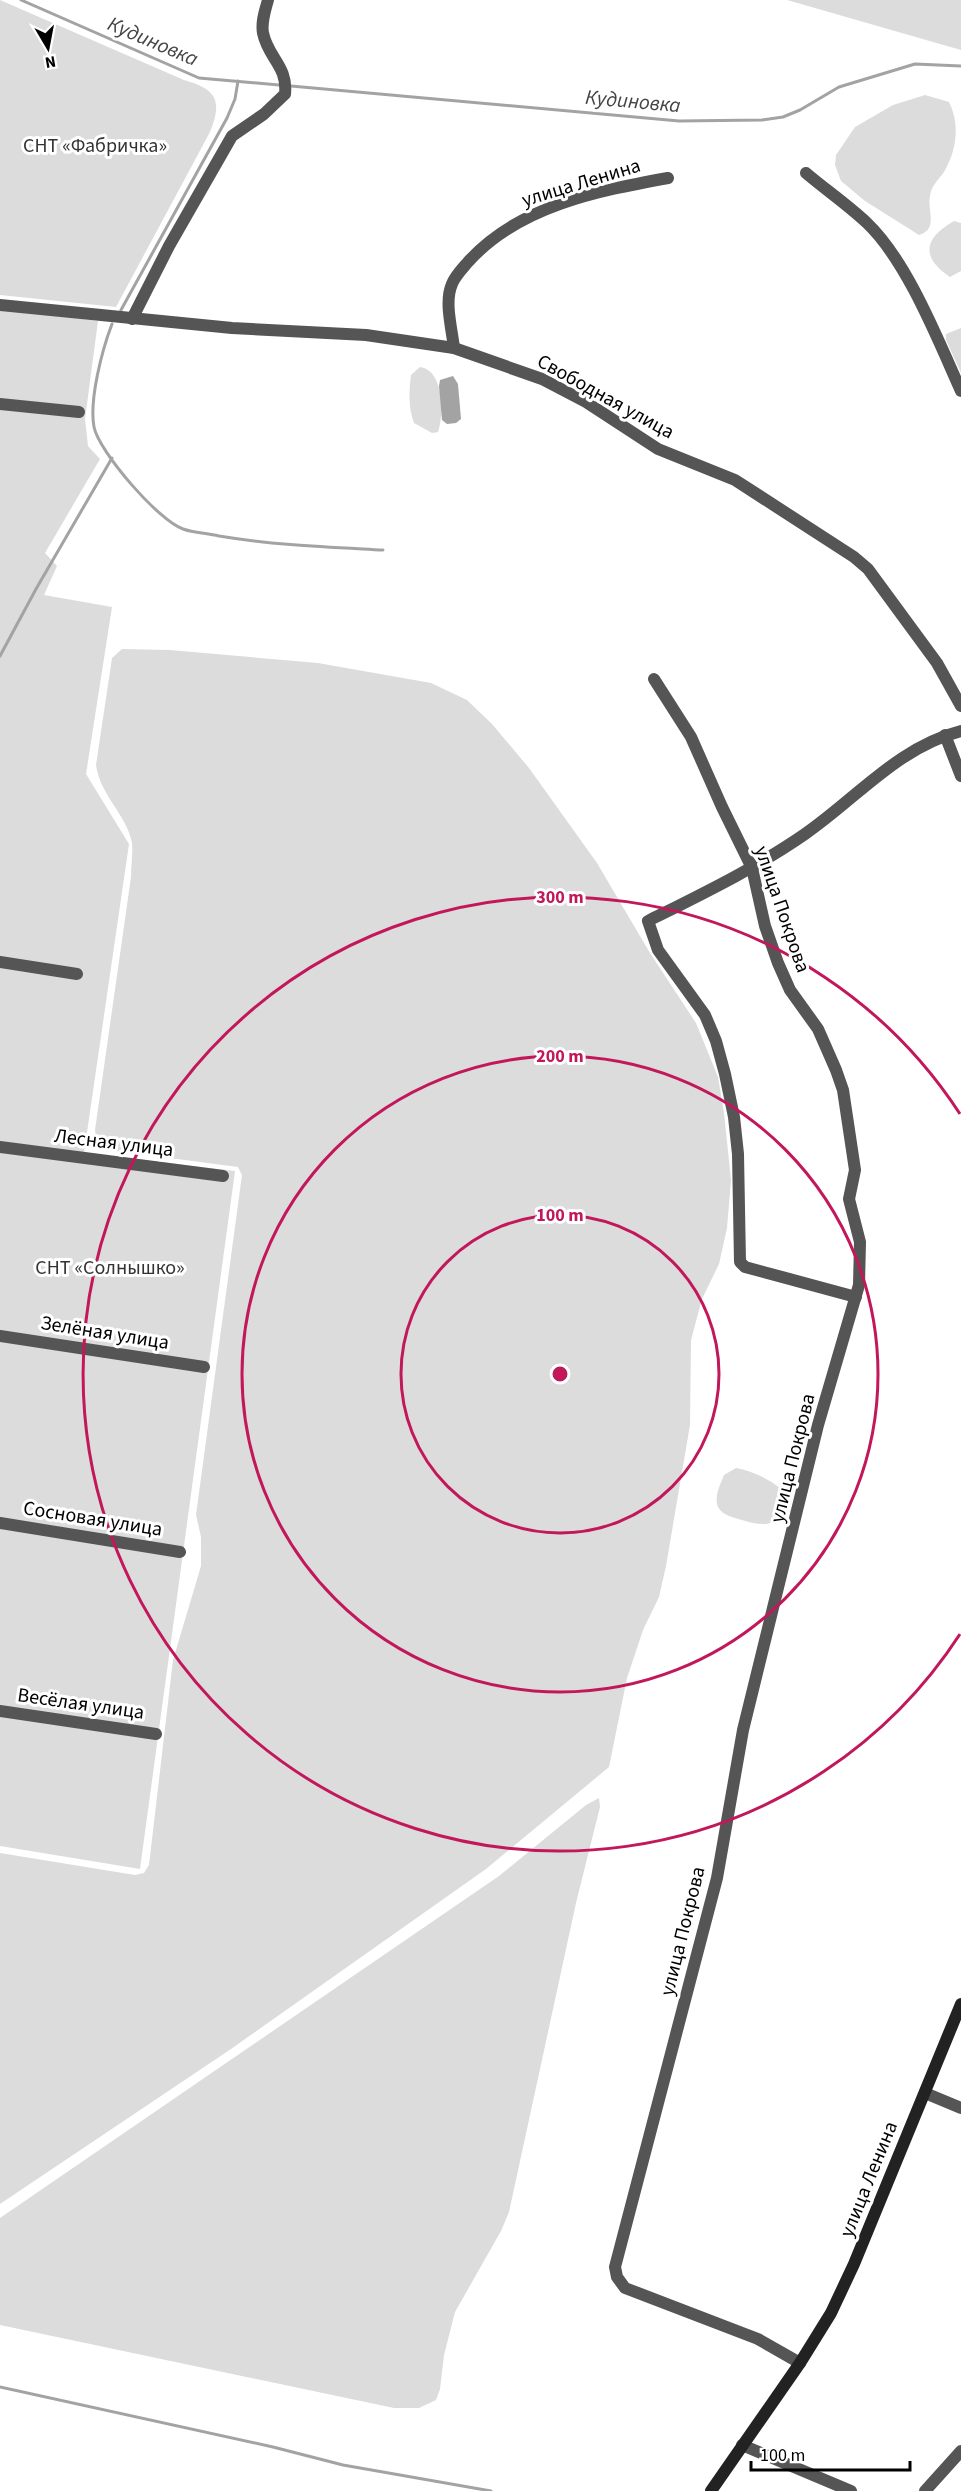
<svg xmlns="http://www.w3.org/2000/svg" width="961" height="2491" viewBox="0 0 961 2491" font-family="'Source Sans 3',sans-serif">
  <rect width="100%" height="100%" fill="#fff"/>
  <g fill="#dcdcdc">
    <path d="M0 0 184 80C216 89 223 100 210 132L116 307 0 295Z"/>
    <path d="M787 0H961V50Z"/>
    <path d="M925 95 949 102C960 124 957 150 944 172 939 179 931 186 930 196 927 211 939 229 919 235L865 201 841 181 835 165 836 155 855 127 893 105Z"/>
    <path d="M954 221 961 223V271L950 277C920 257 924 238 954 221Z"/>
    <path d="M0 309 98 321 85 419 88 446 100 459 45 553 57 566 44 595 112 607 86 774 129 844 84 1153 235 1171 140 1869 0 1846Z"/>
    <path d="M961 328V373L946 340V334Z"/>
    <path d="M420 367C444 370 444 414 438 432L432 433 414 423C408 407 409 392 411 375Z"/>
    <path d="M122 649 170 650 318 663 431 683 467 700 492 724 529 768 597 863 650 953 696 1023 718 1077 724 1113 731 1180 727 1228 719 1264 702 1299 691 1340 690 1425 666 1566 659 1597 643 1630 627 1678 609 1767 486 1869 231 2049 0 2204V1853L135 1875 144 1873 149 1865 173 1660 201 1566V1537L196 1515 242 1175 238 1167 109 1150 97 1145 95 1130 131 877C131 866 133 854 132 843 127 815 100 795 96 765L112 658Z"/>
    <path d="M736 1468C752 1471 770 1479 782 1490 789 1524 770 1529 742 1520 733 1517 723 1516 718 1507 714 1497 720 1485 724 1475Z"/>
    <path d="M599 1798 600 1807 576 1903 509 2212 501 2231 455 2312 444 2355 440 2389 436 2400 419 2408H394L0 2325V2218L499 1876 586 1805Z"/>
  </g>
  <path fill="#a3a3a3" d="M453 376 458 384 461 419 456 423 447 424 442 420 439 386 440 380Z"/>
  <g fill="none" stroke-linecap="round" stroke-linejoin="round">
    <g stroke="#a3a3a3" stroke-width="3">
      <path d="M21 0 199 78 279 85"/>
      <path d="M291 86 679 121 762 120 783 117 800 110 839 87 915 64 961 66"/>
      <path d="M121 310 227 118 235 99 238 81"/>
      <path d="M112 324C102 350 89 400 94 427 99 452 159 521 183 529 194 533 207 533 219 536 273 545 328 547 383 550"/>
      <path d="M0 656 36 589 112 458"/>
      <path d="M0 2387 273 2447 343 2465 491 2491"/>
    </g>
    <g stroke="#555" stroke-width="12">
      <path d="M806 173C826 190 848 205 867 223 907 261 938 340 961 391"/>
      <path d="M0 305 232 328 366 335 454 348 542 379 586 402 658 449 735 480 854 557 868 569 937 663 961 706"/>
      <path d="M132 319 169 246 232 136 264 114 285 94C288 66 268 58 263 33 261 22 265 11 268 0"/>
      <path d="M454 348C452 329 444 302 452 284 455 276 463 268 468 262 518 206 597 191 668 178"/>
      <path d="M0 404 79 412"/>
      <path d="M654 679 691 737 722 807 752 868 765 926 778 963 790 990 818 1029 836 1070 843 1090 855 1170 849 1199 860 1242 859 1285 818 1425 743 1730 717 1878 615 2267 617 2277 625 2288 758 2339 800 2363"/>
      <path d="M945 735 961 776"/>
      <path d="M0 962 77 974"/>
      <path d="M0 1147 223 1176"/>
      <path d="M856 1297 745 1267 740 1262 738 1154 734 1117 725 1074 716 1041 705 1015 658 950 648 921C702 894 756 868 805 834 857 798 898 747 961 731"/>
      <path d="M0 1336 204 1367"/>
      <path d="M0 1523 180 1552"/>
      <path d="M0 1711 156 1734"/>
      <path d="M925 2093 961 2108"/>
      <path d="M925 2491 961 2451"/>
    </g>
    <path stroke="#555" stroke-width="12" d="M742 2445 851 2491"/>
    <path stroke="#222" stroke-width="12" d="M711 2491 800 2363 831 2313 854 2264 961 2004"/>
  </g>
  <g fill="none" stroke="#c2185b" stroke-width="3">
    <circle cx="560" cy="1374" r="159"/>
    <circle cx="560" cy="1374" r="318"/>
    <path d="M960 1634A477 477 0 1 1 960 1114"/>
  </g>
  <g text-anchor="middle" stroke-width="6" stroke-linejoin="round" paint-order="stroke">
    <g font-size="20" fill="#333" stroke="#fff">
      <text x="95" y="152">СНТ «Фабричка»</text>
      <text x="110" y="1274">СНТ «Солнышко»</text>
    </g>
    <g font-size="20" fill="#000" stroke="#fff">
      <text transform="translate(581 182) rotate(-17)" y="7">улица Ленина</text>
      <text transform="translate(606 396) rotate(29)" y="7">Свободная улица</text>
      <text transform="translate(783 909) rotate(71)" y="7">улица Покрова</text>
      <text transform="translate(114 1142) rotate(7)" y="7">Лесная улица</text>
      <text transform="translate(105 1332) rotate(9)" y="7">Зелёная улица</text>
      <text transform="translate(792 1458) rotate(-76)" y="7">улица Покрова</text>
      <text transform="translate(93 1518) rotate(9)" y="7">Сосновая улица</text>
      <text transform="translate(81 1703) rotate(8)" y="7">Весёлая улица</text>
      <text transform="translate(682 1931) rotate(-76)" y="7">улица Покрова</text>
      <text transform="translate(868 2179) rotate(-68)" y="7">улица Ленина</text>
    </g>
    <g font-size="21" font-style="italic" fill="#444" stroke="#fff">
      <text transform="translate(153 41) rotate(23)" y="7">Кудиновка</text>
      <text transform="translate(633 101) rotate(5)" y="7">Кудиновка</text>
    </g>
  </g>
  <circle cx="560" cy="1374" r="9" fill="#c2185b" stroke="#fff" stroke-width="3"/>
  <g font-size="18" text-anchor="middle" font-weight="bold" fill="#c2185b" stroke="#fff" stroke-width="6" stroke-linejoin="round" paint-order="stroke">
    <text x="560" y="903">300 m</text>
    <text x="560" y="1062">200 m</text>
    <text x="560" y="1221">100 m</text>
  </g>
  <g transform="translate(48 48) rotate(170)" stroke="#ffffff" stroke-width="4.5" paint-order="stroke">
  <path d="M0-4.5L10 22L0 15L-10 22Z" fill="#000000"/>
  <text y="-9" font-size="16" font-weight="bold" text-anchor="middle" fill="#000000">N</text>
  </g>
  <path d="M751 2461v9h159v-9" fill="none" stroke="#000000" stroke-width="3"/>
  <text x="760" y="2461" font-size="18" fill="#000000" stroke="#ffffff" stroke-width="4.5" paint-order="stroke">100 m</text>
</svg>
